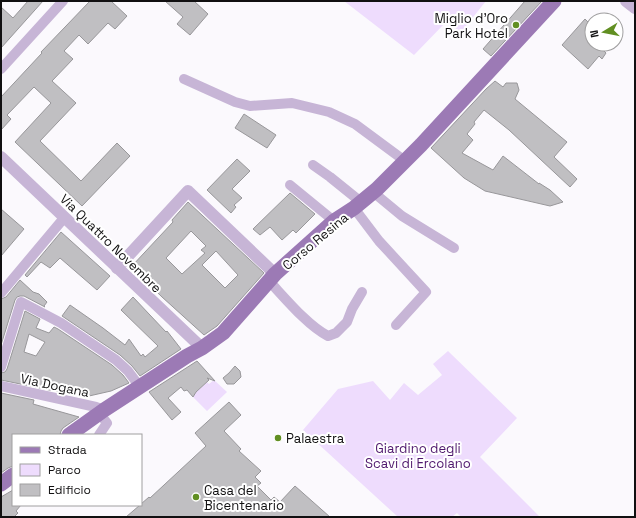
<svg xmlns="http://www.w3.org/2000/svg" width="636" height="518" viewBox="0 0 636 518" font-family="'Space Grotesk',sans-serif">
  <rect width="100%" height="100%" fill="#fbf9fd"/>
  <g fill="#eedcfd">
    <path d="M344 1H486L461 32 446 22 414 55Z"/>
    <path d="M448 351 517 418 480 457 540 517H461L457 513 452 517H398L303 430 338 389 373 381 390 400 404 383 418 395 442 375 433 364Z"/>
    <path d="M214 380 227 392 207 411 193 397 196 392 207 382 209 384Z"/>
  </g>
  <g fill="#c0bfc2" stroke="#98979a" fill-rule="evenodd">
    <path d="M28 1H43L1 48V7L13 18Z"/>
    <path d="M90 1H111L127 16 115 29 108 23 88 44 79 35 64 51 73 59 52 81 76 103 40 141 81 181 117 143 130 156 82 206 15 142 51 103 34 87 7 115 11 119 1 130V97L42 53 41 52Z"/>
    <path d="M165 1H194L208 14 190 35 177 24 183 17Z"/>
    <path d="M525 1H542L491 56 483 49Z"/>
    <path d="M585 19 592 26V44H608L603 50 606 53 602 59 599 56 588 69 562 45Z"/>
    <path d="M495 81 503 87 506 83H517L519 90 515 99 567 142 554 157 577 179 570 187 509 130 484 110 474 122 475 124 467 134 473 140 462 153 493 170 503 156 539 184V183L550 190 563 202 550 206 485 191 464 178 431 148 486 89Z"/>
    <path d="M244 114 276 135 267 148 235 128Z"/>
    <path d="M237 159 250 171 232 189 242 198 234 205 236 207 231 213 207 190Z"/>
    <path d="M290 193 315 214 296 233 293 230 282 240 270 227 260 235 253 229Z"/>
    <path d="M188 202 264 273 217 326 204 335 162 297 131 267 173 222 172 220ZM191 231 206 246 201 250 205 253 182 274 166 258ZM216 251 238 275 225 288 202 265Z"/>
    <path d="M1 209 24 229 1 256Z"/>
    <path d="M61 232 110 276 97 290 60 258 50 268 41 262 27 277 25 275Z"/>
    <path d="M20 280 33 292 39 294 47 302 44 306 45 307 24 296H20L17 297 15 300 1 345V299L6 297Z"/>
    <path d="M133 297 166 332 167 331 181 349 140 376 132 366 120 355 62 316 70 305 103 328 125 345 129 339 141 356 143 354 145 357 158 346 121 310Z"/>
    <path d="M25 311 40 319 36 328 49 333 54 327 58 329 112 365 123 375 129 383 111 391 89 396 64 393 1 380V373L5 372 7 369ZM29 334 45 342 36 356 24 352Z"/>
    <path d="M197 361 215 381 207 378 209 380 196 392 193 397 187 390 184 391 181 387 168 398 181 412 172 420 149 392Z"/>
    <path d="M235 366 240 371 241 377 234 384H227L223 378 229 373Z"/>
    <path d="M1 393 34 400 33 404 79 417 63 428 61 431 60 435H13V466L8 468 1 473Z"/>
    <path d="M229 402 241 415 224 431 241 449 239 451 261 471 255 477 261 483 257 486 271 500 274 497 280 502 295 486 330 517H126L140 505H141V504L149 497 150 498 206 446 195 433Z"/>
    <path d="M13 490V505H21L16 511 18 513 14 517H1V497Z"/>
  </g>
  <g fill="none" stroke-linecap="round" stroke-linejoin="round">
    <g stroke="#c7b5d6" stroke-width="10">
      <path d="M1 69 63 1"/>
      <path d="M184 79 235 102 250 106 292 103 329 112 355 124 405 161"/>
      <path d="M313 165 330 177 361 202"/>
      <path d="M290 185 334 221"/>
      <path d="M373 192 402 216 454 248"/>
      <path d="M354 208 379 241 426 292 396 325"/>
      <path d="M269 281C285 298 308 326 328 336L336 333 347 322 352 309 362 292"/>
      <path d="M1 293 64 218"/>
      <path d="M1 367 21 302 61 323 116 360 128 371 140 387"/>
      <path d="M1 386 96 407 104 410"/>
      <path d="M99 435 107 423 99 413"/>
    </g>
    <g stroke="#c7b5d6" stroke-width="12">
      <path d="M626 1 635 8"/>
      <path d="M1 157 202 348"/>
      <path d="M117 268 188 191 275 274"/>
    </g>
    <g stroke="#9c7ab5" stroke-width="15">
      <path d="M69 435 104 410 187 356 202 348 223 333 275 274 334 221 354 208 377 189 421 145 554 1"/>
      <path d="M1 484 13 475"/>
    </g>
  </g>
  <g fill="#618f22" stroke="#fff" stroke-width="1.5">
    <circle cx="516" cy="25" r="4"/>
    <circle cx="278" cy="438" r="4"/>
    <circle cx="196" cy="497" r="4"/>
  </g>
  <g text-anchor="middle" stroke-width="4" stroke-linejoin="round" paint-order="stroke">
    <g font-size="13" fill="#111011" stroke="#fff" text-anchor="start">
      <text x="508" y="23" text-anchor="end">Miglio d'Oro<tspan x="508" dy="15">Park Hotel</tspan></text>
      <text x="286" y="443">Palaestra</text>
      <text x="204" y="495">Casa del<tspan x="204" dy="15">Bicentenario</tspan></text>
    </g>
    <g font-size="13" fill="#111011" stroke="#fff">
      <text transform="translate(315 241) rotate(-40)" y="5">Corso Resina</text>
      <text transform="translate(111 243) rotate(44)" y="5">Via Quattro Novembre</text>
      <text transform="translate(55 385) rotate(12)" y="5">Via Dogana</text>
    </g>
    <g font-size="13" fill="#4f186d" stroke="#fff">
      <text x="418" y="453">Giardino degli<tspan x="418" dy="15">Scavi di Ercolano</tspan></text>
    </g>
  </g>
  <rect width="636" height="518" fill="none" stroke="#111011" stroke-width="4"/>
  <rect x="12" y="434" width="130" height="72" fill="#ffffff" stroke="#a09fa0"/>
  <rect x="20" y="447" width="20" height="6" fill="#9c7ab5" stroke="#a09fa0"/>
  <text x="48" y="454" font-size="12" fill="#111011">Strada</text>
  <rect x="20" y="464" width="20" height="12" fill="#eedcfd" stroke="#a09fa0"/>
  <text x="48" y="474" font-size="12" fill="#111011">Parco</text>
  <rect x="20" y="484" width="20" height="12" fill="#c0bfc2" stroke="#a09fa0"/>
  <text x="48" y="494" font-size="12" fill="#111011">Edificio</text>
  <g transform="translate(604 32) rotate(260)"><circle r="19" fill="#ffffff" stroke="#a09fa0"/>
  <path d="M0-3L7 15L0 10L-7 15Z" fill="#618f22"/>
  <text y="-6" font-size="11" font-weight="bold" text-anchor="middle" fill="#111011">N</text>
  </g>
</svg>
